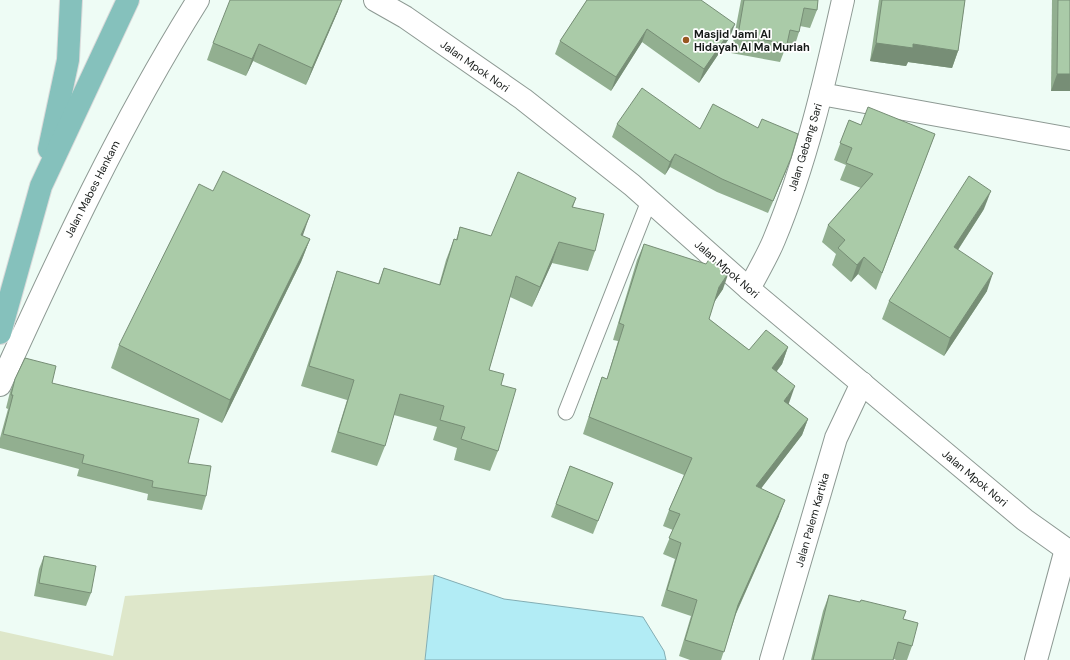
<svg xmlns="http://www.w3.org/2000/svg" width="1070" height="660" viewBox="0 0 1070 660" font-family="'DM Sans',sans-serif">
  <rect width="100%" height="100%" fill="#eefcf5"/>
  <path fill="#dee7ca" d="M434 575 425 660H0V631L113 656 125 596Z"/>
  <path fill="#b2ecf5" stroke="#83adb3" d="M434 575 504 599 643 617 664 651 666 660H425Z"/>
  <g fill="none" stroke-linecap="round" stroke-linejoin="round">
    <g stroke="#8d9993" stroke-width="17">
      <path id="service" d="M566 412 649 201"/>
    </g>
    <g stroke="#8d9993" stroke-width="24">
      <g id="minor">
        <path d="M821 94 1070 139"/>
        <path d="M749 289C757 273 767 257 774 240 806 163 825 81 843 0"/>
        <path d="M771 660 836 438 862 383"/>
        <path d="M1036 660 1066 549"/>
      </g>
    </g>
    <g stroke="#8d9993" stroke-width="24">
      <g id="secondary">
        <path d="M375 0 405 17 523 99 632 185 749 289 1025 520 1070 552"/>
        <path d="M0 385C60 253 121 123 198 0"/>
      </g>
    </g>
    <g stroke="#dadada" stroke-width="24">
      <g id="primary">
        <path d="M49 149 68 60 71 0"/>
        <path d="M0 333 41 186 128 0"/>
      </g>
    </g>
    <use href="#service" stroke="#fff" stroke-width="15"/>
    <use href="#minor" stroke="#fff" stroke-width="22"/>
    <use href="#secondary" stroke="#fff" stroke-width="22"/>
    <use href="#primary" stroke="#85c1bc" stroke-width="22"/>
  </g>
  <g fill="#92af90">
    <path d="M587 0 730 37 699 83 642 42 611 91 555 54 560 41Z"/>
    <path d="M741 0H818L817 10 810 28 800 26 799 32 793 51 785 49 780 62 731 53Z"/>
    <path d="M879 0H965L958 51 952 68 908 62 906 66 870 61Z"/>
    <path d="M1052 0H1070V91H1051Z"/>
    <path d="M338 11 306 85 253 61 246 76 207 60 213 43Z"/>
    <path d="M849 120 861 125 935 134 876 290 858 274 851 282 832 265 836 254 822 242 828 225 861 188 840 180 846 165 834 160Z"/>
    <path d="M617 124 786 171 768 213 717 192 670 167 665 175 612 137Z"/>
    <path d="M576 198 573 207 595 251 588 271 552 263 532 307 510 297 489 370 501 385 498 451 490 471 454 460 457 448 433 440 437 427 394 415 385 446 377 466 331 452 347 400 301 386 330 292 337 271 378 284 384 268 439 285 446 260 454 239 456 240 460 227 491 236Z"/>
    <path d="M984 209 958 250 987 291 944 356 882 319 889 301Z"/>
    <path d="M303 236 310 239 301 262 222 423 111 368 119 345Z"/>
    <path d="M644 244 723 289 714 302 709 319 749 350 788 347 782 364 777 371 789 403V404L808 419 802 435 761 488 779 516 736 614 721 660H690L679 656 691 616 661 606 675 559 663 554 673 530 663 526 669 510 684 475 583 434 596 394 602 377 607 379 618 341 613 340 637 260Z"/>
    <path d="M15 379 52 383 188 463 206 496 202 510 147 500 148 494 77 476 79 469 0 448V438L8 409 6 408 10 392Z"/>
    <path d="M570 466 613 483 593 534 551 517Z"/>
    <path d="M44 556 91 593 86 606 34 596 39 569Z"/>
    <path d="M829 595 903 619 912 646 907 660H896L894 659 893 660H811L823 611Z"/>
  </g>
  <g fill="#778e76">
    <path d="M342 0 338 11 306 85 312 68Z"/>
    <path d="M735 24 730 37 699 83 704 69Z"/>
    <path d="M647 29 642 42 611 91 616 77Z"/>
    <path d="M876 43 913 44 958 51 952 68 908 62 906 66 870 61Z"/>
    <path d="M259 44 253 61 246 76 252 59Z"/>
    <path d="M1057 74H1070V91H1051Z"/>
    <path d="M675 154 670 167 665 175 670 162Z"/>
    <path d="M791 158 786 171 768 213 773 201Z"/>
    <path d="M991 191 984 209 948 265 954 247Z"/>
    <path d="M310 215 302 238 301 235Z"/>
    <path d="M310 239 301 262 222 423 230 400Z"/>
    <path d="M559 242 552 263 532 307 540 287Z"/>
    <path d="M864 257 858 274 851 282 857 265Z"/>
    <path d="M729 272 723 289 713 304 719 287Z"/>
    <path d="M993 273 987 291 944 356 950 338Z"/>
    <path d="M788 347 782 364 766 385 772 368Z"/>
    <path d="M795 386 789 403 778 417 784 401Z"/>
    <path d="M808 419 802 435 750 503 756 486Z"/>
    <path d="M785 500 779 516 732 622 738 605Z"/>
  </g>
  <g fill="#aacba8" stroke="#778e76">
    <path d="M230 0H342L312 68 259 44 252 59 213 43Z"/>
    <path d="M587 0H701L735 24 704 69 647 29 616 77 560 41Z"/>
    <path d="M744 0H818L817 10 804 8 799 32 790 30 787 44 738 35Z"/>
    <path d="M882 0H965L958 51 913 44V48L876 43Z"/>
    <path d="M1058 0H1070V74H1057Z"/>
    <path d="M642 88 700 129 713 104 758 128 762 119 798 134 791 158 773 201 722 179 675 154 670 162 617 124Z"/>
    <path d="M868 107 935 134 882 273 864 257 857 265 838 248 845 240 828 225 873 174 846 163 852 148 840 143 849 120 861 125Z"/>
    <path d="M223 171 310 215 301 235 310 239 230 400 119 345 199 184 213 191Z"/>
    <path d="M518 172 576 198 572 207 604 214 595 251 559 242 540 287 516 276 489 370 504 374 501 385 516 389 498 451 461 439 465 427 440 420 444 406 400 394 385 446 338 432 354 380 309 366 337 271 379 284 384 268 440 285 454 239 457 240 460 227 491 236Z"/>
    <path d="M969 176 991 191 954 247 993 273 950 338 889 301Z"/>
    <path d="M644 244 706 264 710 258 729 272 719 287 709 319 749 350 766 330 788 347 772 368 795 386 784 401 808 419 756 486 785 500 738 605 724 652 685 640 697 600 667 590 681 543 669 538 680 514 669 510 692 458 589 417 602 377 607 379 624 325 619 323Z"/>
    <path d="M25 358 56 366 52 383 199 419 188 463 211 466 206 496 152 487 153 481 82 463 84 455 3 434 13 395H11L15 379Z"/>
    <path d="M570 466 613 483 598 521 556 504Z"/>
    <path d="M44 556 96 566 91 593 39 583Z"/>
    <path d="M829 595 860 602 861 600 906 611 903 619 918 623 912 646 898 642 893 660H813Z"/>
  </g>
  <circle fill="#985821" stroke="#fff" stroke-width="1.5" cx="686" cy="40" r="4"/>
  <g text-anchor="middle" stroke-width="3.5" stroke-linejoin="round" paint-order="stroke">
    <g font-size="11" font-weight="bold" fill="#161a18" stroke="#fff" text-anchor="start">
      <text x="694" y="38">Masjid Jami Al<tspan x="694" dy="13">Hidayah Al Ma Muriah</tspan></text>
    </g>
    <g font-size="11" fill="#161a18" stroke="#fff">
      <text transform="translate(475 66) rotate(35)" y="4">Jalan Mpok Nori</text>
      <text transform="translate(805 147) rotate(-73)" y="4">Jalan Gebang Sari</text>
      <text transform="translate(92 189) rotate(-63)" y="4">Jalan Mabes Hankam</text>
      <text transform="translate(727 269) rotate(41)" y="4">Jalan Mpok Nori</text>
      <text transform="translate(975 478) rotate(40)" y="4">Jalan Mpok Nori</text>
      <text transform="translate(812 520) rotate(-74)" y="4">Jalan Palem Kartika</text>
    </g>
  </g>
</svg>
